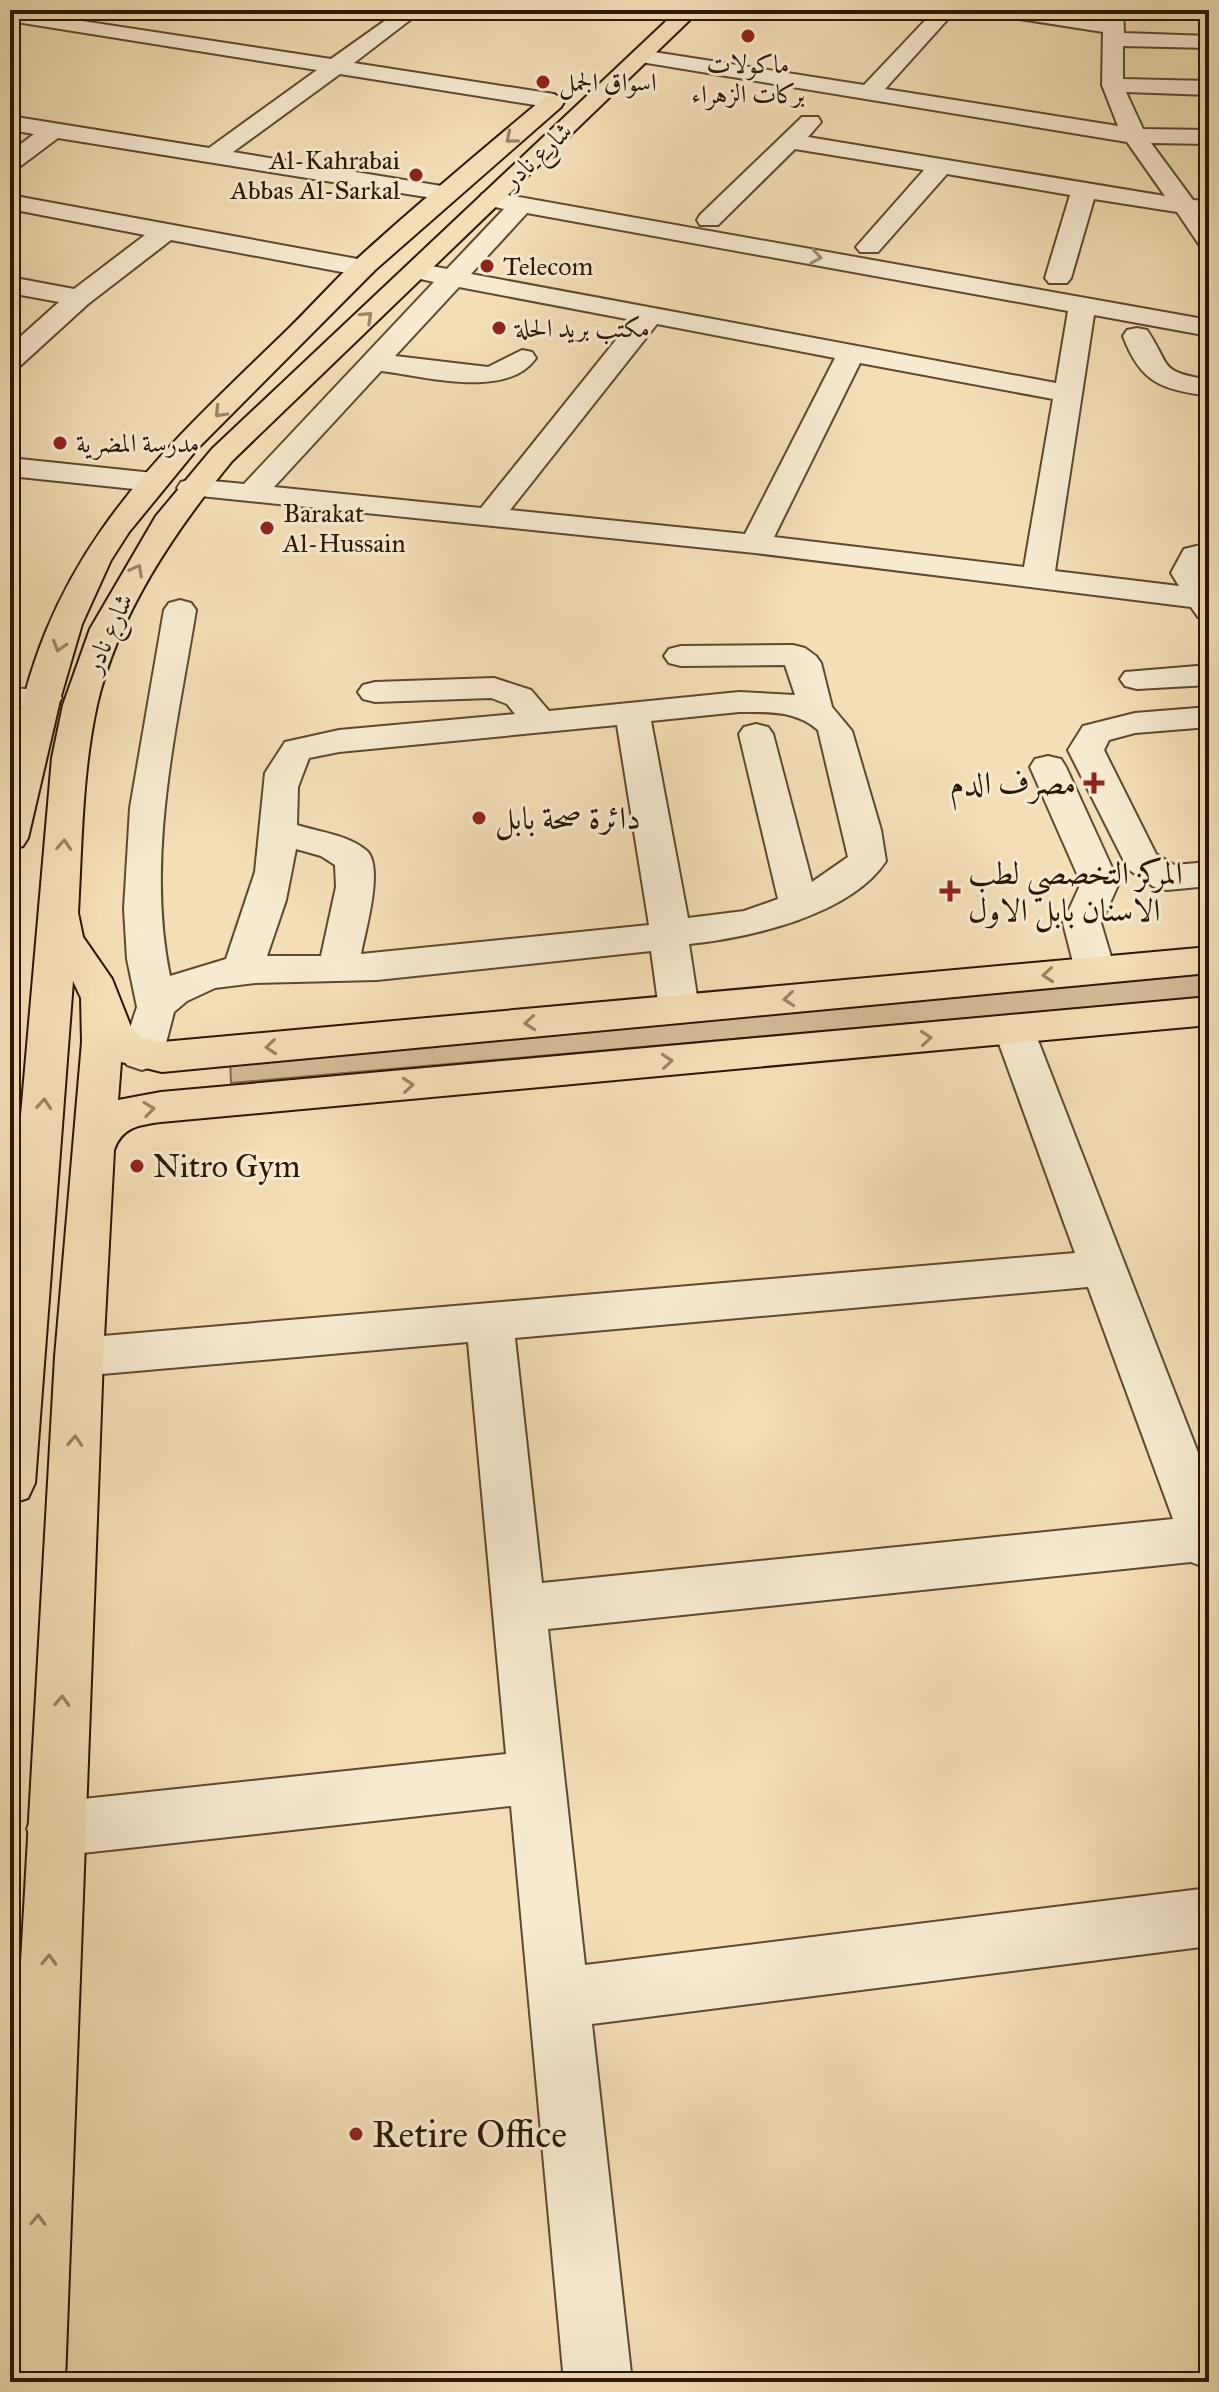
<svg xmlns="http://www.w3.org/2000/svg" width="1219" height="2392" viewBox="0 0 1219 2392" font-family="'IM FELL Great Primer',Amiri,serif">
  <rect width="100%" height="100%" fill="#f3deb6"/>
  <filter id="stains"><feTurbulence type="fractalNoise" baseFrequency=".0025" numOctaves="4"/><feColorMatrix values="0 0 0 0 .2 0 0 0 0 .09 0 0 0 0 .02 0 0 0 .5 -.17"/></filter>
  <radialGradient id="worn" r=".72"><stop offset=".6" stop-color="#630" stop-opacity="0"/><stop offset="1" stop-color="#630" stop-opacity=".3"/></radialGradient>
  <path fill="#d1bc97" stroke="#7f6a4c" stroke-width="2" d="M1209 973V997L231 1083 230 1057Z"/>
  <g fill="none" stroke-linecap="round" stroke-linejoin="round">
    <g stroke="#5e492e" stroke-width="4">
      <g id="minor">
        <path d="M10 10 331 59 400 10H423L354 63 554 94 565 101 554 108 340 74 233 152 454 188 457 193 454 198 445 200 58 138 18 168 10 170V152L34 134 10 130V116L209 148 317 70 10 21Z"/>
        <path d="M935 10H956L885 89 1118 126 1102 85 1103 32 1001 16 991 10H1040L1103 20V10H1123L1124 33 1209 36V48L1123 46V79L1209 81V95L1126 92 1143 129 1209 130V144L1151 143 1193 200 1209 201V215H1204L1209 222V249L1200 246 1177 212 1094 199 1071 278 1067 283H1049L1045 278 1070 195 947 174 878 252H860L856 247 924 170 795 149 718 225H700L697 220 700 215 802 117H818L821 122 808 137 1165 196 1127 142 641 62 630 56 641 50 864 85Z"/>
        <path d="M491 192 1209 320V336L1094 315 1055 571 1179 586 1171 573 1184 549 1209 543V562L1203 573 1209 583V620L1198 617 1191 607 755 553 181 494 177 488 181 482 192 479 244 484 434 282 407 276 403 271 407 266 416 263 447 269 504 209 482 204 479 199 482 194ZM527 213 1068 311 1056 383 471 274ZM459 287 632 320 481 508 274 487 381 371C424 376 507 400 536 358L532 352 522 350 488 367 395 356ZM657 324 835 358 745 534 510 510ZM860 363 1053 399 1024 567 774 537Z"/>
        <path d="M10 195 363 260 372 263 376 268 372 273 363 276 171 240 88 304 20 366 10 368V346L59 302 10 293V277L74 289 145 235 10 209Z"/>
        <path d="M1137 328 1147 330C1172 367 1157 371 1209 380V396C1162 389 1141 384 1123 336L1127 330Z"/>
        <path d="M10 458 153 473 164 476 168 482 164 488 153 491 10 476Z"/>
        <path d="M180 600 191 603 196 610C177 728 145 856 170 976L226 959 255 872 265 773 285 742 339 730 515 714 507 704 491 698 375 702 363 699 358 692 363 685 375 682 494 678 531 690 549 711 739 692 795 695 785 665 681 666 669 663 664 656 669 649 681 646 793 645 805 648 816 656 821 663 832 707 852 731 881 830 886 861C851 915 749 938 689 944L699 1009 693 1019 679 1023 665 1019 659 1009 651 951 377 980 255 983 215 988 187 1001 174 1012 163 1055 157 1065 142 1070 127 1065 121 1055 137 1007 127 959 124 909 130 808 164 610 169 603ZM739 712C768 712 795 710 818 730L848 857 812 882 773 734 768 727 756 724 744 727 739 734 778 899 744 911 688 918 651 721ZM617 725 649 925 361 954C365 932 384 868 367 851 349 835 319 832 297 825L298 787 309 758 339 752ZM296 849 321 856 335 865 336 887 321 956H267L286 900Z"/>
        <path d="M1209 665V685L1137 689 1125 686 1120 679 1125 672Z"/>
        <path d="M10 688 57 691 62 698 57 705 10 708Z"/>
        <path d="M1209 707V727L1135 733 1109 740 1104 750 1156 854 1174 865 1209 862V886L1167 890 1154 887 1128 869 1068 750 1083 726 1135 713Z"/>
        <path d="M1048 756 1061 759 1066 767 1119 883 1101 923 1115 970 1109 979 1095 983 1081 979 1075 970 1063 923 1081 883 1030 767 1035 759Z"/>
        <path d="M1014 1016 1028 1020 1034 1030 1209 1481V1569L1191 1562 548 1629 585 1965 1209 1888V1946L592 2024 632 2382H564L511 1806 55 1856 35 1848 27 1829 35 1810 55 1802 506 1754 468 1342 79 1376 62 1370 55 1357 62 1344 79 1338 1075 1253 994 1030 1000 1020ZM1088 1287 1173 1519 542 1583 515 1338Z"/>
      </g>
    </g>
    <g stroke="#2d1700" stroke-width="4">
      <g id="major">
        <path d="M678 10H700L232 461C174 532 118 614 97 705 82 773 82 844 78 913L83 937 112 979 131 1027 142 1038 162 1042 1209 947V973L162 1072 121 1062 118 1100 161 1092 1209 997V1025L161 1122C139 1125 122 1127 114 1150L103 1357 65 2382H10V2158L55 1357 82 1042 81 998 73 981 35 1483 28 1498 10 1504V1242L52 758 63 705 90 629 156 516 212 449Z"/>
        <path d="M553 95 561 97 564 102 561 107 375 270 197 449 129 532 111 560 82 624 61 696 28 838 23 846 10 850C10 821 6 788 11 759 43 561 144 468 281 336 307 311 331 284 357 259 418 203 482 150 545 97Z"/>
      </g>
    </g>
    <use href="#minor" fill="#f7ead0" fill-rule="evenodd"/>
    <use href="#major" fill="#f3deb6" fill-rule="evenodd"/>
  </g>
  <defs><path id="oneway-chevron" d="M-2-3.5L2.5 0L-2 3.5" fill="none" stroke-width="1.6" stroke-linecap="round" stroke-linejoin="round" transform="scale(2)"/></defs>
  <g stroke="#9a8464">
    <use href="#oneway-chevron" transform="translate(511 138) rotate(140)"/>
    <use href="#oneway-chevron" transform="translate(367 317) rotate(-43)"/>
    <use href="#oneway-chevron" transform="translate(220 412) rotate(134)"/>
    <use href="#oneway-chevron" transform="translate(137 570) rotate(-62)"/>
    <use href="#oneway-chevron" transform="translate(59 646) rotate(107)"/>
    <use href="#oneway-chevron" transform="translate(64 845) rotate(-86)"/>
    <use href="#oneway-chevron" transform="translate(1048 975) rotate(175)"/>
    <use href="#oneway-chevron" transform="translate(789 999) rotate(175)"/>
    <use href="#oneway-chevron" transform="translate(530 1023) rotate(175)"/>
    <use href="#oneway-chevron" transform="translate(926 1038) rotate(-5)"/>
    <use href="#oneway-chevron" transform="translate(271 1047) rotate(175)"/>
    <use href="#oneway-chevron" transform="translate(667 1061) rotate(-5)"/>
    <use href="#oneway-chevron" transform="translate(408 1085) rotate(-5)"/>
    <use href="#oneway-chevron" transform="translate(44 1104) rotate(-85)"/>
    <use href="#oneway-chevron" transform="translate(149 1109) rotate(-8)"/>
    <use href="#oneway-chevron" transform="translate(75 1441) rotate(-87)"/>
    <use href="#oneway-chevron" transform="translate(62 1701) rotate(-87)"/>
    <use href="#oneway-chevron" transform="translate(49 1960) rotate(-88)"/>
    <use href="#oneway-chevron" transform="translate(38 2220) rotate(-88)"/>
  </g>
  <use stroke="#9c8b72" href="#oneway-chevron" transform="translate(816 257) rotate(10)"/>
  <g fill="#8f2418" stroke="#f7ead0" stroke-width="3">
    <circle cx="748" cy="36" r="8"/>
    <circle cx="543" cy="82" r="8"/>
    <circle cx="416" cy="175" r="8"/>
    <circle cx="487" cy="266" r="8"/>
    <circle cx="499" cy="328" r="8"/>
    <circle cx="60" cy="443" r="8"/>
    <circle cx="267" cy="528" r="8"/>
    <path d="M1090 771h8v8h8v8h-8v8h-8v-8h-8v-8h8z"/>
    <circle cx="479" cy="818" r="8"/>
    <path d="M946 879h8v8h8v8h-8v8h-8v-8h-8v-8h8z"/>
    <circle cx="137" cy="1166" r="8"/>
    <circle cx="356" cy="2134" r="8"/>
  </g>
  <g text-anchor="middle" stroke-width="6" stroke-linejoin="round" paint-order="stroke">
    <g font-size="26" fill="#2d1700" stroke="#f7ead0" text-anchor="start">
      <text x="748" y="73" text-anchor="middle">ماكولات<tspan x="748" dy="30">بركات الزهراء</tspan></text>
      <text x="559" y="91">اسواق الجمل</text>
      <text x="400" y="169" text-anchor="end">Al-Kahrabai<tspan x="400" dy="30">Abbas Al-Sarkal</tspan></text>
      <text x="503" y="275">Telecom</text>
      <text x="515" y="337">مكتب بريد الحلة</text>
      <text x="76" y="452">مدرسة المضرية</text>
      <text x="283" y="522">Barakat<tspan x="283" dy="30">Al-Hussain</tspan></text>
    </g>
    <g font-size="26" fill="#2d1700" stroke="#f7ead0">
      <text transform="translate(537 155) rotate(-43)" y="9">شارع نادر</text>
      <text transform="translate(108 633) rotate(-66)" y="9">شارع نادر</text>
    </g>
    <g font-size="32" fill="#2d1700" stroke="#f7ead0" text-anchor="start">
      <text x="1076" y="794" text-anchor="end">مصرف الدم</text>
      <text x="495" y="829">دائرة صحة بابل</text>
      <text x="968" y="884">المركز التخصصي لطب<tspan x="968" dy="37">الاسنان بابل الاول</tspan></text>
      <text x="153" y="1177">Nitro Gym</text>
    </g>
    <g font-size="38" fill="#2d1700" stroke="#f7ead0" text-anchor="start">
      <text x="372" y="2147">Retire Office</text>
    </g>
  </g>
  <rect width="1219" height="2392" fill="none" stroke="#f3deb6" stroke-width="40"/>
  <rect x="12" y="12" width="1195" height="2368" fill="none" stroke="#2d1700" stroke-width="4"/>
  <rect x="20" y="20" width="1179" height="2352" fill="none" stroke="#2d1700" stroke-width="2"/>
  <rect width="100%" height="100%" filter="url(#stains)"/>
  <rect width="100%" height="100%" fill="url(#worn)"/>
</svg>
